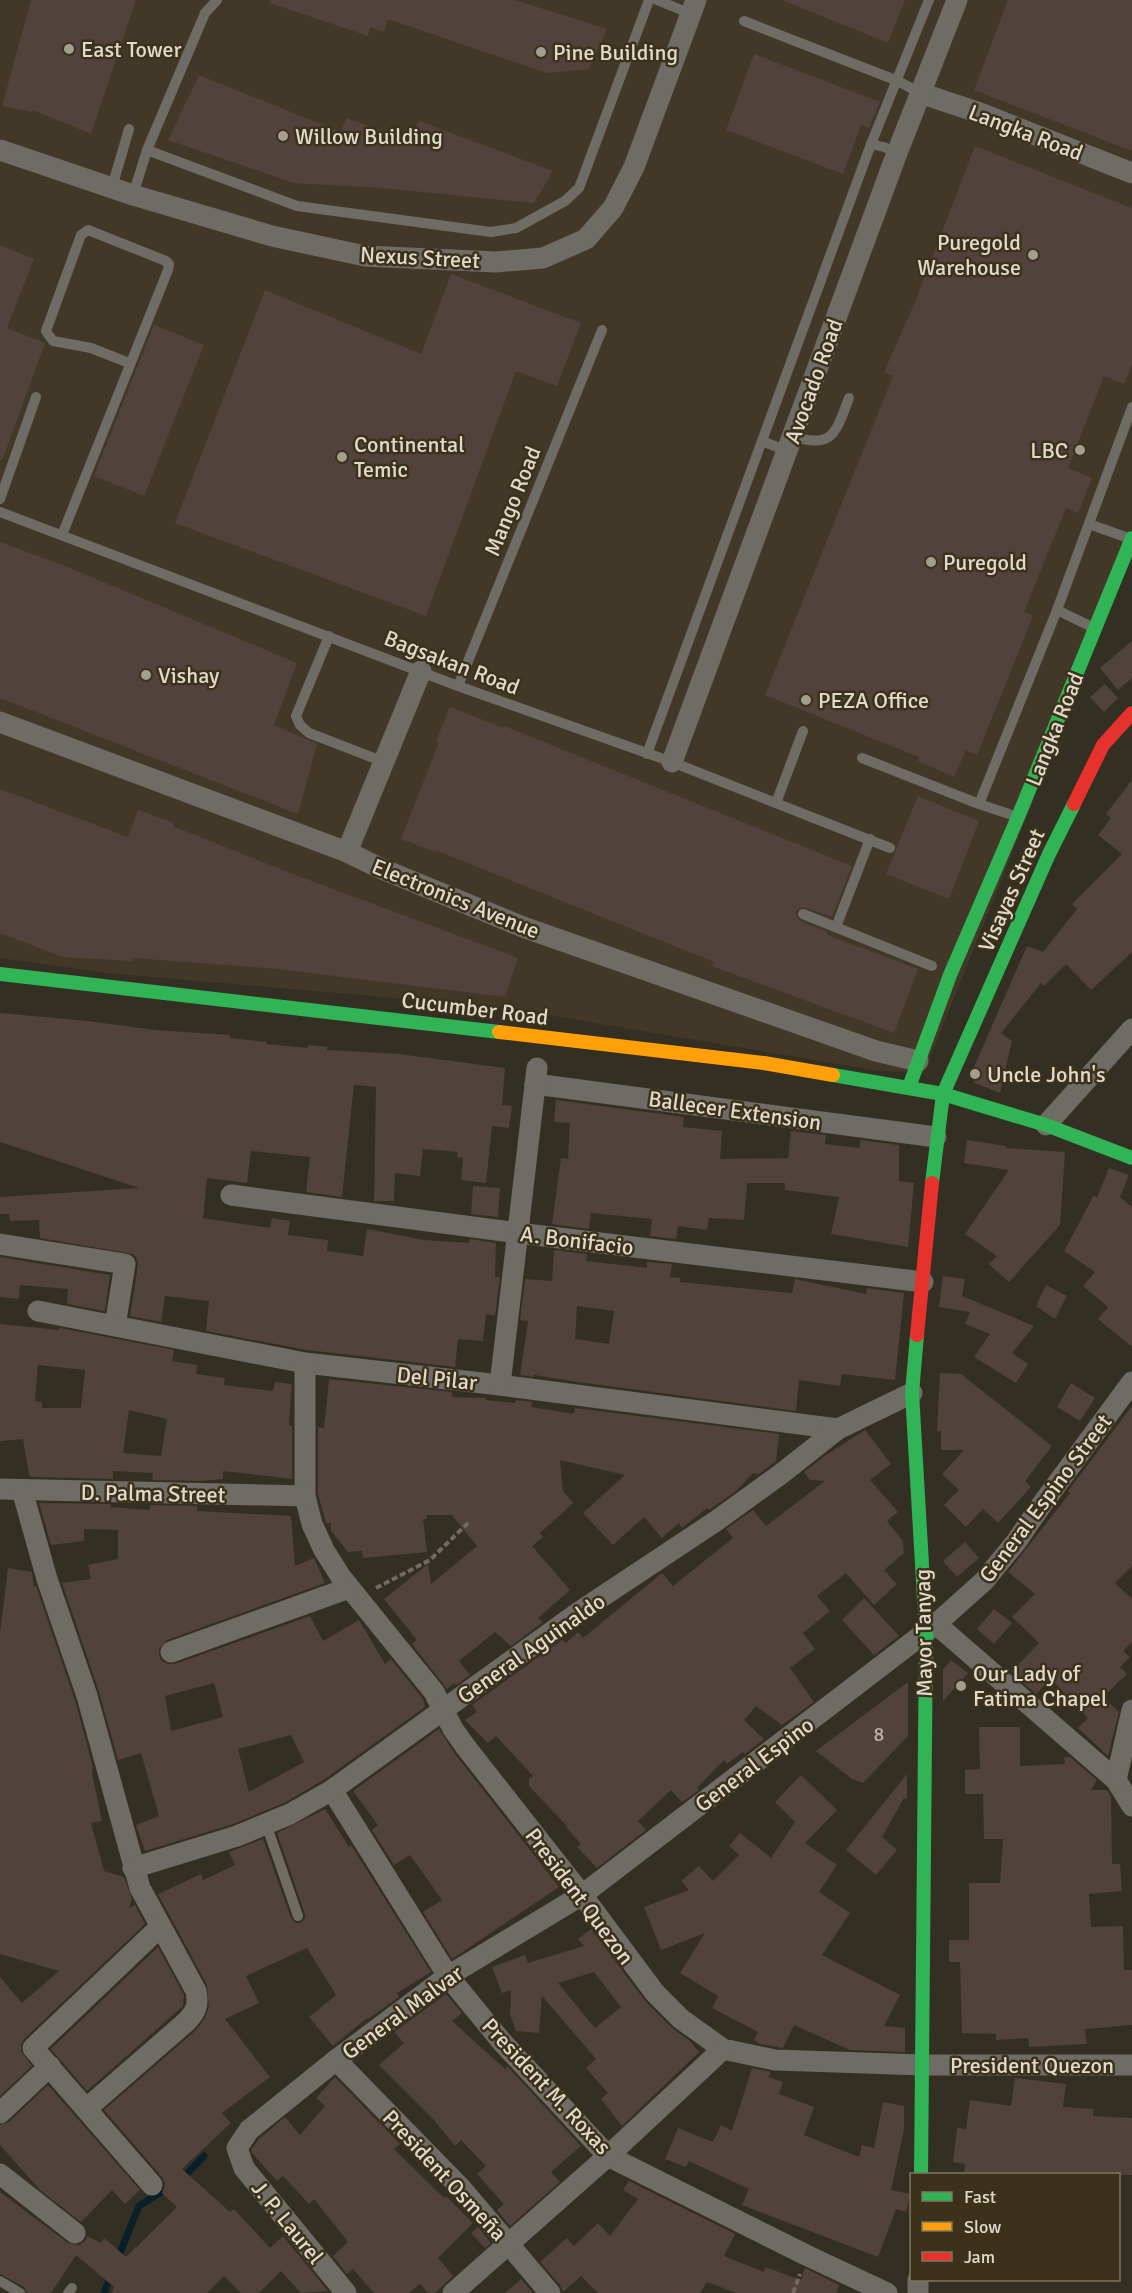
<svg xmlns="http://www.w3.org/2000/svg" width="1132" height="2293" viewBox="0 0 1132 2293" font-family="Signika,sans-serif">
  <rect width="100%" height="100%" fill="#342f23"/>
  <path fill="#423828" d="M0 0H1132V554L924 1073 880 1071 500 1007 107 973 0 958Z"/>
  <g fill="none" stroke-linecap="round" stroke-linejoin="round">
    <g stroke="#092028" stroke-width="7">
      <path d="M181 2180 204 2156"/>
      <path d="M117 2260 139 2206 169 2187"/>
      <path d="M104 2293 111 2276"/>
    </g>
  </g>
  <g fill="#51423c" fill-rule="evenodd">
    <path d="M31 0H136L91 134 33 110 32 112 2 106Z"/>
    <path d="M270 0H515L607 29 589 69 547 73 388 19 384 32 370 27 368 36 270 3Z"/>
    <path d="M782 0H905L888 43Z"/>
    <path d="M1008 0H1132V151L974 90Z"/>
    <path d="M754 54 880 102 869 128 861 125 843 174 726 130Z"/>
    <path d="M199 75 341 132 346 118 410 140 419 121 553 171 534 203 382 188 294 183 168 140Z"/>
    <path d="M975 146 1132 208V364L1124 384 1104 376 1068 468 1092 478 1078 513 1066 508 1024 612 1033 616 977 755 966 750 954 777 918 761 919 757 765 695 893 376 884 372 915 302Z"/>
    <path d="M0 245 34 259 7 328 45 343 2 461 0 460Z"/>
    <path d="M451 274 581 323 557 386 516 371 426 616 175 523 265 290 421 354Z"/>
    <path d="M154 325 204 345 144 496 94 476Z"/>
    <path d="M0 542 70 568 297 663 274 725 317 744 298 814 0 698Z"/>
    <path d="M1132 641V678L1118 690 1100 668Z"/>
    <path d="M1105 684 1118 698 1104 712 1090 697Z"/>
    <path d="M450 707 504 728V726L852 866 832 917 803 907 796 911V916L800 921 828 932 827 935 918 969 894 1033 712 966 714 962 435 850V852L401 839 439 742 436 741Z"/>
    <path d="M1132 780V952L1091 990 1066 964 1044 986 1041 983 1001 1033 1012 1041 1000 1093 975 1083 970 1076 1027 946 1043 952 1077 909 1072 904 1122 854 1098 835 1111 818 1106 814Z"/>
    <path d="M0 789 128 837 138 810 174 823 173 826 293 874 518 958 505 997 278 969 133 958 132 961 63 957 0 933Z"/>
    <path d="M918 796 979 821 949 899 886 874Z"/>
    <path d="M0 1013 88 1021 155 1030 230 1035V1038L267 1042 266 1044 308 1048V1045L327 1047V1050L399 1054 505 1068 502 1105 512 1106 509 1128 492 1126 486 1183 461 1180 463 1158 457 1157 458 1152 423 1149 420 1176 395 1173 394 1201H374L376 1087 354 1085 342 1197 306 1192 310 1157 251 1151 247 1183 207 1178 203 1218 270 1228 272 1218 290 1221 288 1235 328 1240 327 1251 363 1256 367 1229 424 1240 469 1243 470 1239 496 1243 495 1277H500L495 1316 486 1314 483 1341 458 1339 455 1367 307 1350 206 1331 209 1301 165 1296 161 1322 130 1316 138 1265 137 1259 133 1254 40 1238 39 1220 10 1221 9 1214H0V1197L139 1188 0 1142Z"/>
    <path d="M556 1100 684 1117 683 1127 722 1131 720 1159 788 1158 791 1131 826 1135 825 1144 860 1148V1140L899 1145V1181L914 1183 908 1247 831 1234 839 1197 785 1190V1183H747L744 1220 709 1218 707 1230 678 1226 676 1239 650 1236 652 1219 591 1213 589 1229 552 1224 561 1158 568 1159 570 1123 554 1122Z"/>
    <path d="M967 1140 1006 1146V1148L1065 1152 1060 1225 1009 1282 989 1264 997 1256 965 1234 1009 1170 964 1163Z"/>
    <path d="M1109 1168 1129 1175 1120 1197 1132 1207V1347L1098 1319 1108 1307 1083 1286 1095 1272 1064 1251 1094 1195 1097 1198Z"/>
    <path d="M473 1186 500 1188 498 1217 471 1214Z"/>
    <path d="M554 1250 587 1254 586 1261 647 1268V1262L672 1264 670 1277 680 1278V1282L792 1293 795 1279 866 1294 867 1288 904 1293 895 1380 842 1374 840 1386 799 1380 796 1411 578 1382 534 1375V1377L520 1375 528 1321 520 1320 525 1279 552 1281ZM577 1306 614 1311 609 1344 575 1339Z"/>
    <path d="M0 1257 110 1275 105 1311 67 1304 68 1289 20 1285 19 1299 0 1297Z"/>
    <path d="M943 1276 965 1279 962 1296 1034 1326 1012 1353 1028 1364 1016 1383 974 1357 990 1334 965 1324 970 1312 939 1307Z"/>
    <path d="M1046 1285 1067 1296 1055 1319 1036 1306Z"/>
    <path d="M0 1324 59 1330 60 1328 174 1350 172 1361 197 1365 196 1374 225 1378 224 1385 273 1391 275 1382 292 1384 289 1425 292 1426V1479L223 1471V1479L200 1481 152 1480 153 1473 113 1471V1479L31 1477 29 1475 23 1439 0 1441ZM38 1365 85 1370 81 1408H42V1402L35 1401ZM129 1410 167 1419 161 1456 123 1453Z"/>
    <path d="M940 1373 961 1374 1052 1446 1025 1481 1031 1487 998 1523 983 1509 966 1527 944 1505 959 1490 942 1474 964 1450H941V1431H937Z"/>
    <path d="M329 1379 452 1392V1397L485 1398V1400L515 1403 516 1400 532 1402 531 1407 574 1414 575 1408 779 1434 776 1461 759 1474 753 1473 736 1491 709 1510 707 1508 682 1528 679 1523 662 1538 644 1517 613 1545 583 1513 625 1475 560 1460 563 1491 573 1503 540 1533 543 1537 532 1546 570 1590 538 1618 543 1622 511 1646 495 1632 459 1661 470 1675 456 1685 454 1683 447 1689 412 1644 417 1640 384 1599 428 1564 431 1584 477 1546 452 1515H427V1519H423L427 1552 363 1558 362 1551 348 1552 331 1531V1523H326L318 1494V1427L324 1428Z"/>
    <path d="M1071 1383 1095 1398 1080 1421 1057 1407Z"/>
    <path d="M1132 1406V1566L1115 1583 1132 1599V1642L1123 1651 1130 1657 1120 1667 1127 1674 1103 1697 1119 1712 1108 1756 1078 1728 1088 1718 1051 1679 1036 1694 1011 1672 1039 1643 1012 1617 1035 1594 1008 1572 1070 1493 1068 1491Z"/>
    <path d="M865 1430 891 1464 870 1480 898 1512 887 1521 903 1541 904 1553 884 1570 897 1584 874 1605 846 1573 817 1596 830 1611 803 1633 815 1649 790 1668 814 1702 782 1725 756 1706 744 1720 764 1739 745 1754 743 1752 727 1764 724 1760 697 1788 699 1790 682 1802 671 1790 638 1821 646 1830 597 1868 577 1847 581 1844 566 1827 567 1826 529 1786V1779L533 1776 496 1736 488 1743 465 1720 477 1712 472 1705 562 1640 566 1643 578 1632 583 1638 662 1573 673 1586 733 1538 726 1529 753 1510 766 1526 825 1481 810 1480 804 1472 826 1455Z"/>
    <path d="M39 1503 111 1504 110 1507 150 1510V1505L197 1506V1511L291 1516 295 1566 314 1558 325 1583 167 1640 159 1649V1656L162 1661 168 1664H175L310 1616 323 1641 359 1620 385 1664 391 1659 423 1699 425 1707 325 1779 284 1803 233 1824 145 1851 136 1825 159 1816 141 1753 118 1760 99 1692 62 1583 91 1579 88 1565 118 1559V1530L84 1529V1541L51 1545ZM214 1683 223 1717 171 1731 165 1696ZM291 1735 304 1762 249 1792 238 1749Z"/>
    <path d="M965 1542 979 1558 957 1577 943 1561Z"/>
    <path d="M8 1568 32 1572 34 1587 36 1586 75 1700 93 1767 92 1773 102 1821 91 1823 104 1871 124 1877 132 1899 129 1908 135 1905 145 1924 24 2039 21 2045V2051L32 2066 0 2096V1977L22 2003 59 1971 0 1954V1633Z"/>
    <path d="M864 1598 899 1636 874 1655 842 1620Z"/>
    <path d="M994 1609 1012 1623 994 1644 977 1629Z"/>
    <path d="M951 1660 968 1673 943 1701V1670Z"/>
    <path d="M908 1682V1736L863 1783 852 1779 816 1751Z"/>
    <path d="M979 1727H1020V1766L1065 1764 1064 1757H1070L1097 1780 1091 1790H1107L1111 1797 1112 1864H1120L1122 1891 1089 1894 1091 1927 1123 1926 1124 1970H1132V2025L1085 2029 1087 2044 1029 2047 1028 2038 996 2040V2034L962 2033 960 1962H949V1940H969V1883H1000L1003 1839H984L983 1794H965V1770L980 1769Z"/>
    <path d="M439 1729 455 1754 559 1887 452 1959 423 1912 442 1900 410 1855 394 1865 372 1830 378 1825 353 1791Z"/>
    <path d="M907 1774V1799L904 1798 882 1837 897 1850 876 1875 846 1850Z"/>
    <path d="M801 1775 837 1810 805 1843 837 1865 819 1892 850 1913 822 1955 900 1995 884 2026 905 2028V2052L850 2050 794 2025 783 2048 760 2044 754 2040 758 2032 712 2008 718 1996 680 1973 705 1933 661 1950 644 1907 689 1890 681 1881 699 1866 713 1881 739 1855 729 1846 740 1833 771 1858 795 1822 775 1802Z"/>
    <path d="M325 1809 349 1847 351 1845 431 1972 397 1993 399 1997 368 2019 367 2018 333 2046 309 2017 336 1995 307 1948 246 1976 259 2003 225 2019 270 2077 222 2113 231 2123 182 2169 230 2212 234 2209 270 2248 283 2236 328 2291 301 2293 281 2271 259 2293H241L224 2276 207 2293H112L114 2287 76 2255 51 2293H27L24 2287 0 2274V2192L68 2243 79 2245 85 2241 87 2236 101 2243 104 2238 126 2257 177 2207 162 2193 165 2183 162 2177 104 2110 195 2031 205 2018 209 2007 207 1985 158 1894 201 1874 203 1880 235 1865 229 1852 263 1839 291 1918 296 1923H301L305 1918V1914L277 1833Z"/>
    <path d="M591 1929 646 2002 672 2028 690 2041 699 2052 622 2126 601 2099 608 2093 586 2068 596 2059 542 1996 539 2033 516 2031 510 2014 511 1990 502 1993 492 1967 525 1955 528 1963 584 1946 578 1939ZM594 1972 621 2007 595 2028 558 1983Z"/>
    <path d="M158 1947 184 1995 183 2006 87 2091 51 2049Z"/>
    <path d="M446 1994 462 2013 452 2021 506 2070V2066L508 2067 581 2146 551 2172 560 2182 510 2226 497 2210 504 2204 477 2174 486 2166 461 2140 455 2146 433 2119 379 2065 404 2043 394 2032Z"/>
    <path d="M752 2068 771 2072 768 2077 783 2082 779 2094 814 2107 804 2135 859 2157 862 2145 874 2148 883 2102 904 2106V2129L891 2190 910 2194 906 2212 896 2209 878 2257 742 2205 749 2189 689 2161 686 2167 665 2159 678 2128 713 2142 721 2125 732 2131Z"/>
    <path d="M335 2077 400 2144 394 2149 444 2198 446 2196 473 2223 438 2258 453 2276 435 2293H428L420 2284 409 2293H374L353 2269 347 2274 333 2256 348 2242 314 2199 309 2204 283 2176 277 2181 252 2153 251 2150 259 2139 285 2117 300 2135 325 2106 316 2098Z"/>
    <path d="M1015 2078 1066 2084 1063 2107 1093 2109V2116L1132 2118V2175H964L965 2164 953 2162 957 2128 966 2129 970 2100 1011 2106Z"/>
    <path d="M48 2085 140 2190 125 2204 112 2190 81 2222 40 2190 0 2145V2125L9 2122Z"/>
    <path d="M629 2181 735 2234 724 2256 764 2272 765 2267 801 2280 805 2268 839 2285 836 2293H736L707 2282 700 2293H598L581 2276 563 2292 560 2285 540 2262 567 2238 574 2246 598 2223 610 2236 638 2199 623 2190Z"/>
    <path d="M478 2227 491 2243 485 2248 471 2233Z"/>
    <path d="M521 2279 533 2293H505Z"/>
  </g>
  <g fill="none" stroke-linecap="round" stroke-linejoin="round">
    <g stroke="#6f6a64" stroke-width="4" stroke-dasharray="6 3" stroke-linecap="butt">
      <path d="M376 1588 430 1560 470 1521"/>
      <path d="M793 2293 800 2274"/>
    </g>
    <g stroke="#6f6b65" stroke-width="10">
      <path d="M657 0 691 14"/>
      <path d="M744 21 898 81 920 93"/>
      <path d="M871 144 884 147 897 153"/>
      <path d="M147 150 297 206 491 232 516 228 565 201 579 188 649 0"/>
      <path d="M112 187 129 129"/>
      <path d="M133 195 147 150 205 13 217 0"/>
      <path d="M792 436C833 450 836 432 849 398"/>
      <path d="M762 441 787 451"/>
      <path d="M0 499 36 397"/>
      <path d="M0 512 458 686 672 762 890 848"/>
      <path d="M1089 524 1131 539"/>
      <path d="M62 535 168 270 169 264 166 261 88 230 81 235 46 331 53 341 91 348 129 363"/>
      <path d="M1057 610 1092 627"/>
      <path d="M329 636 296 716 300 725 309 733 384 762"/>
      <path d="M458 686 602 330"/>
      <path d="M647 754 871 144 929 0"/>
      <path d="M862 758 979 804 1018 817"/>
      <path d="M776 803 803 731"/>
      <path d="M979 804 1057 610 1132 407"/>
      <path d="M803 914 932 966"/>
      <path d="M836 927 870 839"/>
      <path d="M266 1824 298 1916"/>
      <path d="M0 2281 20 2293"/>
      <path d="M68 2293 72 2288"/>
    </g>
    <g stroke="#6f6b65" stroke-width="21">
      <path d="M920 93 980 113 1132 173"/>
      <path d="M0 150 133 195 272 236 365 256 496 262 543 258 586 239 613 208 634 167 696 0"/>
      <path d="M0 722 347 852 382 869 523 927 876 1051 918 1061"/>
      <path d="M672 762 897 153 957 0"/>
      <path d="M347 852 421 671"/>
      <path d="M535 1084 936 1137"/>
      <path d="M1046 1125 1132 1029"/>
      <path d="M231 1195 518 1233 923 1282"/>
      <path d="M0 1244 125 1264 115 1326"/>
      <path d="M38 1311 305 1363 500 1385 838 1429"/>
      <path d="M305 1363V1496L312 1524 324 1550 341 1577 434 1692 453 1729 465 1746 582 1895 655 1993 681 2019 723 2049 775 2060 923 2065H1132"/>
      <path d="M500 1385 537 1068"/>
      <path d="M0 1489 305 1496"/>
      <path d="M22 1490 47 1579 87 1696 140 1888 196 1991C199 2005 196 2012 186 2022L86 2109"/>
      <path d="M936 1624 1116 1780 1132 1806"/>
      <path d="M171 1652 349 1588"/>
      <path d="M1116 1780 1132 1710"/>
      <path d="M332 1790 448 1976 502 2042 608 2156 806 2255 887 2293"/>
      <path d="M133 1868 237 1836 290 1814 332 1790 579 1612 716 1521 781 1474 838 1429 912 1393"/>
      <path d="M336 2060 461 2188 550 2293"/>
      <path d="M0 2113 50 2066"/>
      <path d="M0 2174 75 2233"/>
      <path d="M152 2185 33 2048 160 1927"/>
      <path d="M346 2293 244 2168 237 2148 249 2130 336 2060 448 1976 582 1895 936 1624 984 1581 1016 1542 1040 1507 1132 1382"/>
      <path d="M453 2293 608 2156 723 2049"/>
      <path d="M918 2293V2280"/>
    </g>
    <g stroke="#30b455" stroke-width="14">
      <path d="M0 974 499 1032"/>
      <path d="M833 1075 943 1094 1046 1125 1132 1158"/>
      <path d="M909 1087 950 975 1018 817 1132 538"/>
      <path d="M932 1183 943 1094 1049 854 1074 804"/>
      <path d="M917 1335 912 1393 926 1633 921 2174"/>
    </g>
    <path stroke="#ff9f0a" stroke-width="14" d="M499 1032 764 1063 833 1075"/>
    <g stroke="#e5322d" stroke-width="14">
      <path d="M1074 804 1103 745 1132 713"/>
      <path d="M917 1335 932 1183"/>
    </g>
  </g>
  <g fill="#a49e91" stroke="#3c321b" stroke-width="2">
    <circle cx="69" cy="49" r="6"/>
    <circle cx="541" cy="52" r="6"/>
    <circle cx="283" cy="136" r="6"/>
    <circle cx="1033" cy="255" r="6"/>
    <circle cx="1080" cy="450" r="6"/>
    <circle cx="342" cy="457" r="6"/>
    <circle cx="931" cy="562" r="6"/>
    <circle cx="146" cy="675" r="6"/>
    <circle cx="806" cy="700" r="6"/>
    <circle cx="975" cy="1074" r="6"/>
    <circle cx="961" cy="1686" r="6"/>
  </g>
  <g text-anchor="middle" stroke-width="5" stroke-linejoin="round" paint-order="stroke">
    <g font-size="20" fill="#bcb4a8">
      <text x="879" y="1741">8</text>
    </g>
    <g font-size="22" fill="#e0dacc" stroke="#3c321b" text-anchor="start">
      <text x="81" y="57">East Tower</text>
      <text x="553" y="60">Pine Building</text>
      <text x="295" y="144">Willow Building</text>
      <text x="1021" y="250" text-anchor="end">Puregold<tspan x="1021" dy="25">Warehouse</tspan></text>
      <text x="354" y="452">Continental<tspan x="354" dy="25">Temic</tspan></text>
      <text x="1068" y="458" text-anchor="end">LBC</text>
      <text x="943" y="570">Puregold</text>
      <text x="158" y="683">Vishay</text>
      <text x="818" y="708">PEZA Office</text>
      <text x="987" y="1082">Uncle John's</text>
      <text x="973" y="1681">Our Lady of<tspan x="973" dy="25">Fatima Chapel</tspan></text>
    </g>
    <g font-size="22" fill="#e0dacc" stroke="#3c321b">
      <text transform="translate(1026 132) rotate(21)" y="8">Langka Road</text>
      <text transform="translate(420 257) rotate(3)" y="8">Nexus Street</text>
      <text transform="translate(813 381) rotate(-70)" y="8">Avocado Road</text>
      <text transform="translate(512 501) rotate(-68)" y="8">Mango Road</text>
      <text transform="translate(452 662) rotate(21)" y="8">Bagsakan Road</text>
      <text transform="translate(1054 729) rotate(-68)" y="8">Langka Road</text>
      <text transform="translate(1011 890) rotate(-66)" y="8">Visayas Street</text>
      <text transform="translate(456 898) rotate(22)" y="8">Electronics Avenue</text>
      <text transform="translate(475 1008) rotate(7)" y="8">Cucumber Road</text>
      <text transform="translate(735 1110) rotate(8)" y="8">Ballecer Extension</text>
      <text transform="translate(577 1240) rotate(7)" y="8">A. Bonifacio</text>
      <text transform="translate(437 1378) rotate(6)" y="8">Del Pilar</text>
      <text transform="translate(153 1493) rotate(1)" y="8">D. Palma Street</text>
      <text transform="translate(1045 1498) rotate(-53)" y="8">General Espino Street</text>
      <text transform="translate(923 1633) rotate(-91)" y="8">Mayor Tanyag</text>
      <text transform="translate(531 1648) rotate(-35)" y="8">General Aguinaldo</text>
      <text transform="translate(754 1764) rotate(-37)" y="8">General Espino</text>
      <text transform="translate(580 1896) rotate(53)" y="8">President Quezon</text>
      <text transform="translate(402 2012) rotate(-36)" y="8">General Malvar</text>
      <text x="1032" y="2073">President Quezon</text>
      <text transform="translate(547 2086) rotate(47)" y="8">President M. Roxas</text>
      <text transform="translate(445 2175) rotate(47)" y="8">President Osmeña</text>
      <text transform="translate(288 2222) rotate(51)" y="8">J. P. Laurel</text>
    </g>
  </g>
  <rect x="910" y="2173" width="210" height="108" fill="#3c321b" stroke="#7e7562" stroke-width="1.5"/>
  <rect x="922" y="2192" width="30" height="9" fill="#30b455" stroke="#7e7562" stroke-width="1.5"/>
  <text x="964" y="2203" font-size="18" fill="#e0dacc">Fast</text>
  <rect x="922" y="2222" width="30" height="9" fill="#ff9f0a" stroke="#7e7562" stroke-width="1.5"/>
  <text x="964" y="2233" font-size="18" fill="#e0dacc">Slow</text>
  <rect x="922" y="2252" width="30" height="9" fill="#e5322d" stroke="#7e7562" stroke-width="1.5"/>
  <text x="964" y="2263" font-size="18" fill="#e0dacc">Jam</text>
</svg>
